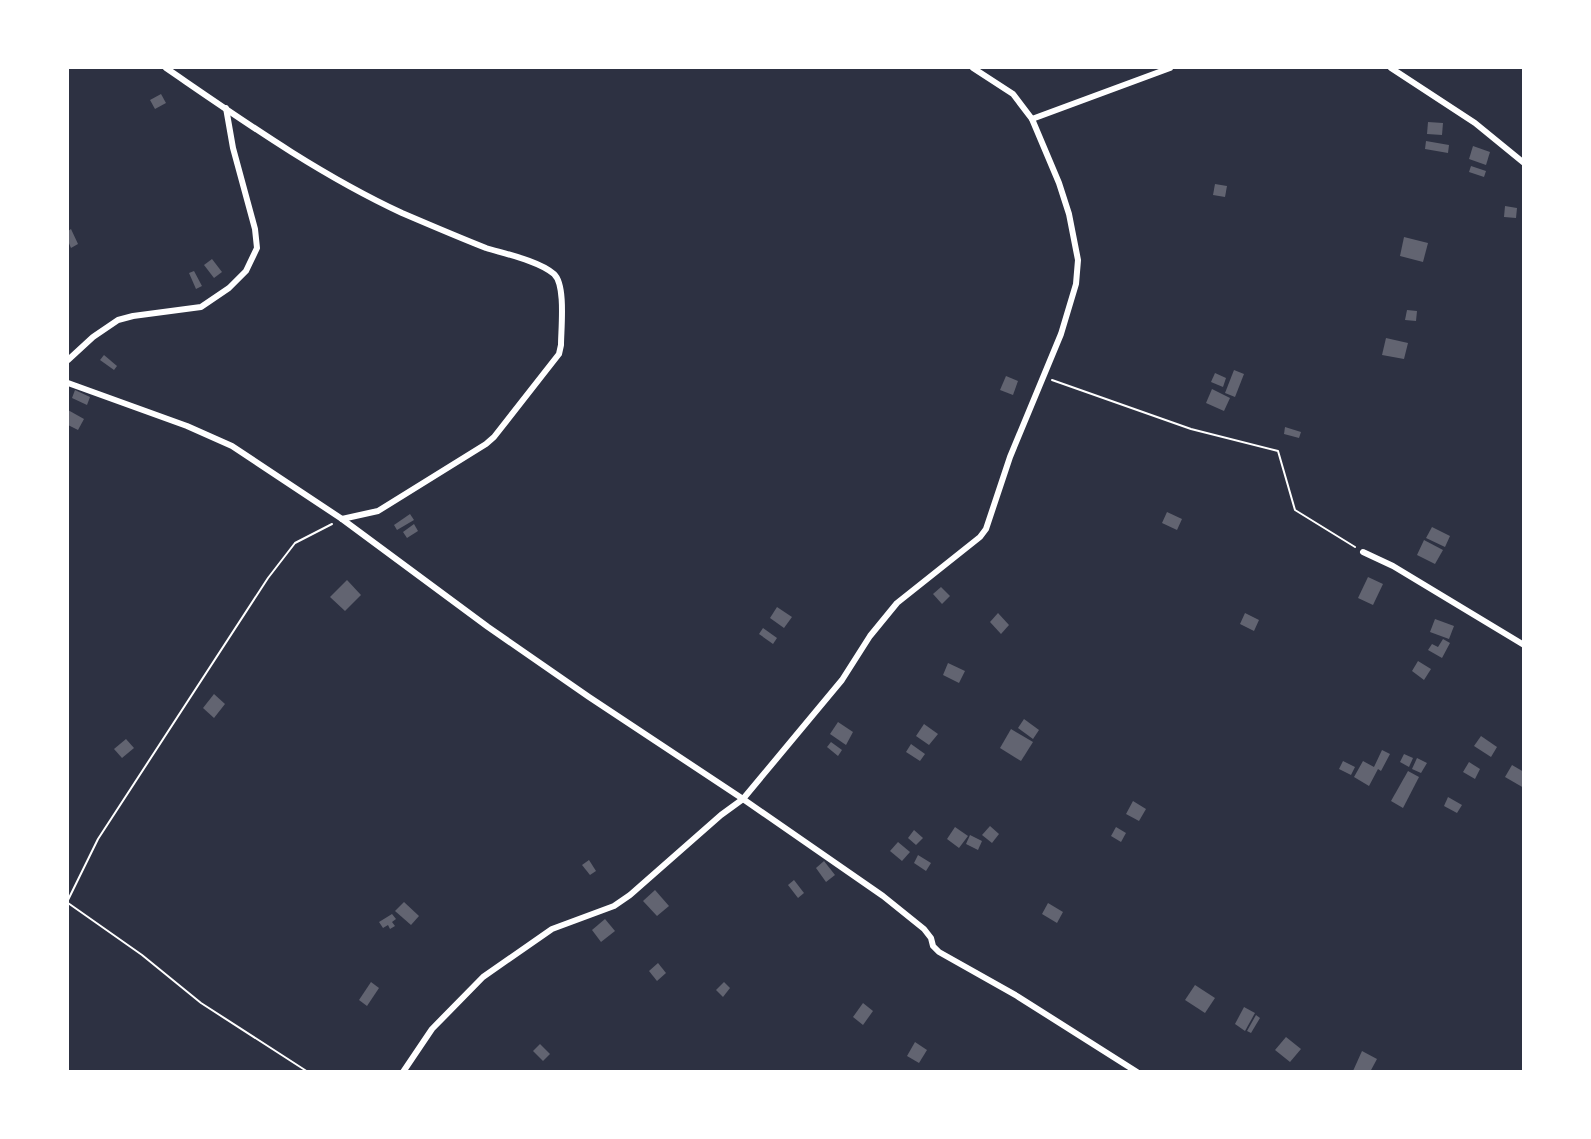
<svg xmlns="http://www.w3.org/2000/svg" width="1591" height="1139" viewBox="0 0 1591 1139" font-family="'Sofia Sans Condensed',sans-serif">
  <rect width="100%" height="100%" fill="#2d3142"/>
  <g fill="#626471">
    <path d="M161 94 166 103 155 109 150 100Z"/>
    <path d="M1428 122 1443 123 1442 135 1427 134Z"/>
    <path d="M1426 141 1449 145 1448 153 1425 149Z"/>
    <path d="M1473 146 1490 152 1486 165 1469 159Z"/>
    <path d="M1471 166 1486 171 1484 177 1469 172Z"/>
    <path d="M1215 184 1227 186 1225 197 1213 195Z"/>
    <path d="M1505 206 1517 208 1516 218 1504 217Z"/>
    <path d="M71 229 78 244 71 248 68 241V231Z"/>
    <path d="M1404 237 1428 243 1423 262 1400 256Z"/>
    <path d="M212 259 222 272 214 278 204 265Z"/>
    <path d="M194 271 202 286 196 289 189 273Z"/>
    <path d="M1407 310 1417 311 1416 321 1405 320Z"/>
    <path d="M1386 338 1408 343 1404 359 1382 355Z"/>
    <path d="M104 355 117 366 114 370 100 360Z"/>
    <path d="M1234 370 1244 374 1235 397 1225 393Z"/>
    <path d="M1215 373 1226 378 1223 387 1211 382Z"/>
    <path d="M1006 376 1018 381 1013 395 1000 390Z"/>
    <path d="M1212 389 1230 398 1224 411 1206 403Z"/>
    <path d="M75 390 90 397 87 405 72 398Z"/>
    <path d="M68 410 84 419 78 430 68 425Z"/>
    <path d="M1285 427 1301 432 1299 438 1284 434Z"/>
    <path d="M1167 512 1182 519 1177 530 1162 523Z"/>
    <path d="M410 514 414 520 397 530 394 525Z"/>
    <path d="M414 524 418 531 407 538 403 532Z"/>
    <path d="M1432 527 1450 536 1445 547 1426 538Z"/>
    <path d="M1424 540 1443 550 1435 564 1417 555Z"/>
    <path d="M1368 577 1383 584 1373 605 1358 598Z"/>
    <path d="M347 580 361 595 345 611 330 597Z"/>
    <path d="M941 587 950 596 942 604 933 594Z"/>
    <path d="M777 607 792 617 784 628 770 618Z"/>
    <path d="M998 613 1009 625 1001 634 990 622Z"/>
    <path d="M1245 613 1259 620 1254 631 1240 624Z"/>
    <path d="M1435 619 1454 626 1449 639 1430 632Z"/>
    <path d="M763 628 777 638 773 644 759 634Z"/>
    <path d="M1443 639 1450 643 1442 658 1428 650 1432 644 1438 647Z"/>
    <path d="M1418 661 1431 669 1424 680 1412 671Z"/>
    <path d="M948 663 965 671 959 683 943 675Z"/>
    <path d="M214 694 225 704 214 718 203 708Z"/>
    <path d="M1024 719 1039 730 1033 739 1018 728Z"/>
    <path d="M838 722 853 732 846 745 830 734Z"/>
    <path d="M924 724 938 734 929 745 916 736Z"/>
    <path d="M1011 729 1033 742 1021 761 1000 748Z"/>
    <path d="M1481 736 1497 747 1491 757 1474 746Z"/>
    <path d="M126 739 134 748 122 758 114 749Z"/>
    <path d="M831 742 842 750 838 756 827 747Z"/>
    <path d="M911 744 925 754 920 761 906 752Z"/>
    <path d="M1382 750 1390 754 1381 771 1378 769 1369 786 1354 777 1363 761 1374 767Z"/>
    <path d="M1404 754 1413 758 1409 767 1400 762Z"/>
    <path d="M1417 758 1427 763 1421 773 1412 769Z"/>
    <path d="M1343 761 1355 767 1351 775 1339 769Z"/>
    <path d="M1469 762 1480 769 1475 779 1463 772Z"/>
    <path d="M1512 765 1524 772V788L1505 777Z"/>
    <path d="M1408 771 1419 777 1403 808 1391 801Z"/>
    <path d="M1448 797 1462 805 1457 813 1444 806Z"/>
    <path d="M1133 801 1146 809 1139 821 1126 814Z"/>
    <path d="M990 826 999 834 992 843 982 835Z"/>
    <path d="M955 827 968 836 959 848 947 839Z"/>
    <path d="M1116 827 1126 833 1121 842 1111 836Z"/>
    <path d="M914 830 923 838 916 845 908 838Z"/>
    <path d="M970 835 982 841 978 850 966 844Z"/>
    <path d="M898 842 910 852 902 861 890 851Z"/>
    <path d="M918 855 931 863 926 871 914 863Z"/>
    <path d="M589 860 596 871 590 875 582 865Z"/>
    <path d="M824 861 835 875 826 882 816 868Z"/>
    <path d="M794 880 804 893 798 898 788 885Z"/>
    <path d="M655 890 669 906 657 916 643 901Z"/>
    <path d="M404 902 419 916 411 925 395 911Z"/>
    <path d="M1048 903 1063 912 1057 923 1042 914Z"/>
    <path d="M392 914 396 919 392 922 395 926 390 929 388 925 383 928 379 922Z"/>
    <path d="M605 919 615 931 601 942 592 930Z"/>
    <path d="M658 963 666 973 657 981 649 971Z"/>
    <path d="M371 982 379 988 367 1006 359 1000Z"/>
    <path d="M724 982 730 988 723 997 716 990Z"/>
    <path d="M1195 985 1215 998 1205 1013 1185 1000Z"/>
    <path d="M863 1003 873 1011 863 1025 853 1017Z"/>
    <path d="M1244 1007 1255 1013 1245 1031 1235 1024Z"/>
    <path d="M1256 1015 1260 1018 1251 1033 1247 1031Z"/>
    <path d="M1286 1037 1301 1049 1290 1062 1275 1050Z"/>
    <path d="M915 1042 927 1050 919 1063 907 1056Z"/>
    <path d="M540 1044 550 1054 543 1061 533 1051Z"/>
    <path d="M1362 1051 1377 1059 1370 1072 1353 1071Z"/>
  </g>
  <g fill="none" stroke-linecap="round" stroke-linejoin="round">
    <g stroke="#fff" stroke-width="2">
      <path d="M1052 380 1191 429 1278 451 1295 510 1355 547"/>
      <path d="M68 900 98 839 268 578 295 543 332 524"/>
      <path d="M68 903 142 955 201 1003 308 1072"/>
    </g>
    <g stroke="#fff" stroke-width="6">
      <path d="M166 68C242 120 318 174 402 213 430 225 458 237 486 248 506 254 539 261 554 274 566 285 561 329 561 345L559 354 494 437 486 444 378 511 342 519"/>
      <path d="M1391 68 1475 123 1524 163"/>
      <path d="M1032 119 1170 68"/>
      <path d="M68 360 93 337 118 320 133 316 201 307 229 288 246 271 257 248 255 229 233 148 226 108"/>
      <path d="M68 383 187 426 232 446 342 519 488 627 589 697 743 799 883 896 924 929 931 938 933 946 939 952 1017 996 1137 1072"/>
      <path d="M1363 552 1393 566 1524 645"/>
      <path d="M403 1072 432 1029 483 977 552 929 614 906 630 895 721 815 743 799 842 680 870 636 897 603 980 537 986 529 1010 457 1061 334 1076 284 1078 260 1069 214 1059 183 1032 119 1013 94 973 68"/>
    </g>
  </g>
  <rect width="1591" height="1139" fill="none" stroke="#ffffff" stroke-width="138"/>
</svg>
